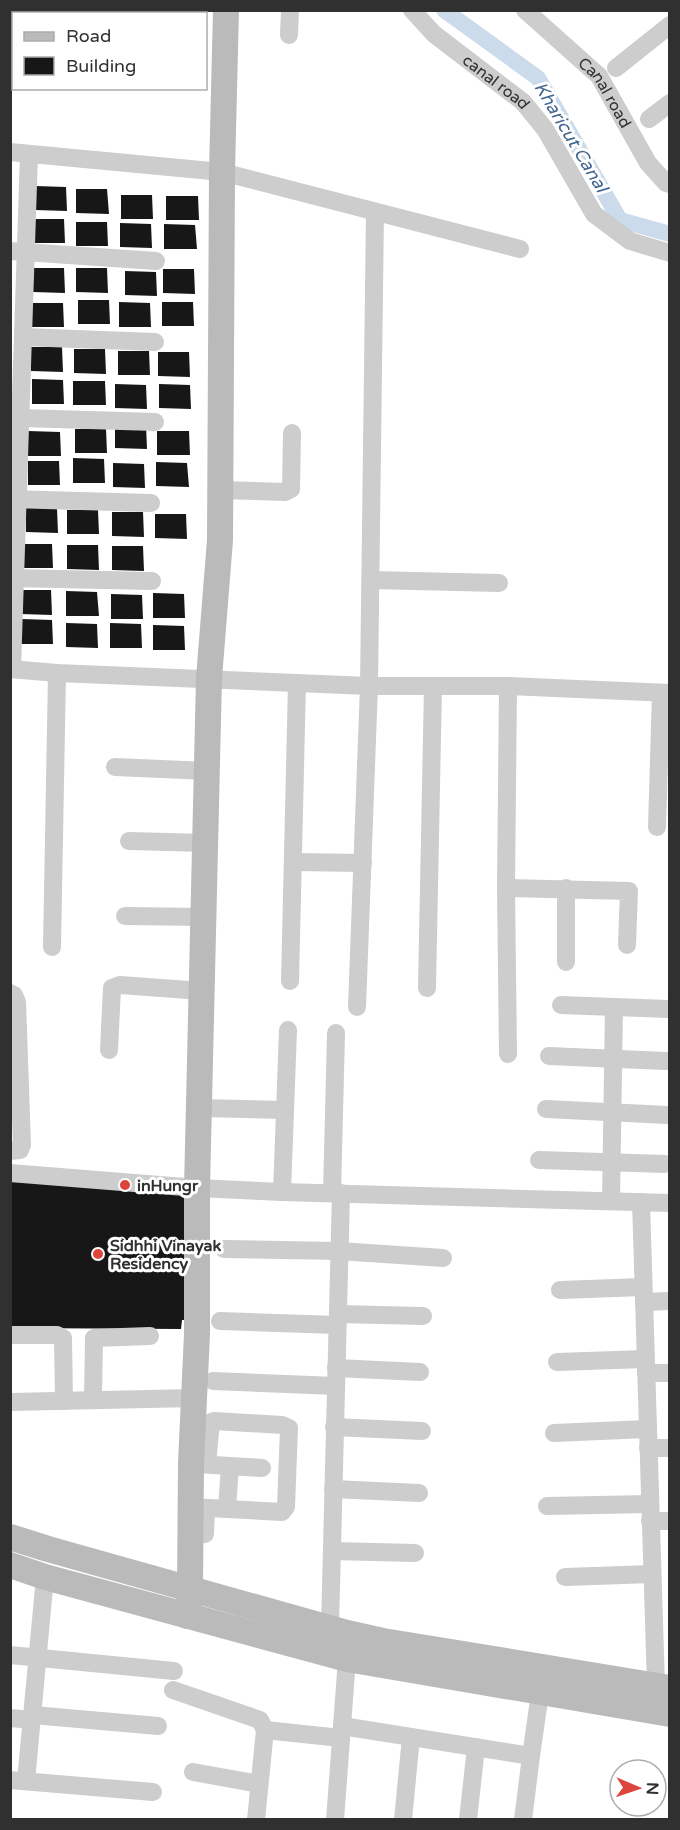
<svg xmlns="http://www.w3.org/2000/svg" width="680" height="1830" viewBox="0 0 680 1830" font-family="'Varela Round',sans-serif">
  <rect width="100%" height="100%" fill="#fff"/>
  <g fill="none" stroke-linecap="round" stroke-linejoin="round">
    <path stroke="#ccdbeb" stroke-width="16" d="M444 10 538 78 620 220 670 234"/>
  </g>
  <g fill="#171717">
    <path d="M35 186 66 187 67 211 35 210Z"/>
    <path d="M76 189H107L109 214 76 213Z"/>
    <path d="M121 195H152L153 219H121Z"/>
    <path d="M166 196H198L199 220H166Z"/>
    <path d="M33 219H64L65 243H33Z"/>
    <path d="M76 222H107L108 246H76Z"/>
    <path d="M120 223 151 224 152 248 120 247Z"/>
    <path d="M164 224 195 225 197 249H164Z"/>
    <path d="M33 268H64L65 293 33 292Z"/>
    <path d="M76 268H107L108 293 76 292Z"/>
    <path d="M163 269H194L195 294 163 293Z"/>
    <path d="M125 271 156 272 157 296 125 295Z"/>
    <path d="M78 300H109L110 324H78Z"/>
    <path d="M119 302 150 303 151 327H119Z"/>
    <path d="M162 302H193L194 326H162Z"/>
    <path d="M32 303H63L64 327H32Z"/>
    <path d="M31 347H62L63 372 31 371Z"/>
    <path d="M74 349H105L106 374 74 373Z"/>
    <path d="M118 351H149L150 375H118Z"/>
    <path d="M158 352H189L190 377 158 376Z"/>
    <path d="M32 379 63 380 64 404H32Z"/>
    <path d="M73 381H105L106 405H73Z"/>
    <path d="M115 384 146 385 147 409 115 408Z"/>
    <path d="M159 384 190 385 191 409 159 408Z"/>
    <path d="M115 424 146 425 147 449 115 448Z"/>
    <path d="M75 429H106L107 453H75Z"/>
    <path d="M28 431 60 432 61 456H28Z"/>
    <path d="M157 431H189L190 455H157Z"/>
    <path d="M73 458 104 459 105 483H73Z"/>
    <path d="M28 461H59L60 485H28Z"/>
    <path d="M156 462 187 463 189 487 156 486Z"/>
    <path d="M113 463 144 464 145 488 113 487Z"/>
    <path d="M26 508H57L58 533 26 532Z"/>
    <path d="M67 510H98L99 534H67Z"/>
    <path d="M112 512H143L144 537 112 536Z"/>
    <path d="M155 514H186L187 539 155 538Z"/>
    <path d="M21 544H52L53 568H21Z"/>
    <path d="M67 545H98L99 570 67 569Z"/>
    <path d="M112 546H143L144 571 112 570Z"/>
    <path d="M20 590H51L52 615 20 614Z"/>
    <path d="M66 591 97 592 99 616H66Z"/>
    <path d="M153 593 184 594 185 618H153Z"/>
    <path d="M111 594 142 595 143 619H111Z"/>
    <path d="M21 619 52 620 53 644H21Z"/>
    <path d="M66 623 97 624 98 648 66 647Z"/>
    <path d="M110 623 141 624 142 648H110Z"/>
    <path d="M153 625 184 626 185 650H153Z"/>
    <path d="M10 1176 190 1180 184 1289V1320H182L181 1329 10 1328Z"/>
  </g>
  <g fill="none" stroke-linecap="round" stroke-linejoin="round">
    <g stroke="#cdcdcd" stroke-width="18">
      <path id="s1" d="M412 10 434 34 523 102 545 129 594 214 630 241 670 253"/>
      <path id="s2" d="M525 10 599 76 648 163 666 183 670 184"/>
      <path d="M289 35 290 10"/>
      <path d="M616 68 670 25"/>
      <path d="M649 119 670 103"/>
      <path d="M10 152 222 172 520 249"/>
      <path d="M10 251 156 261"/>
      <path d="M23 337 155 342"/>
      <path d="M21 418 155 422"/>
      <path d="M221 490 285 492 291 489 292 433"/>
      <path d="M10 499 151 503"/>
      <path d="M10 578 152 581"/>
      <path d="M371 580 499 583"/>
      <path d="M10 669 57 673 369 686H508L670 693"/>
      <path d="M12 669 29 154"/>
      <path d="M115 767 208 771"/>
      <path d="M657 827 661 693"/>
      <path d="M129 841 206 843"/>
      <path d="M293 862 363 863"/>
      <path d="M506 888 629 891 627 945"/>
      <path d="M125 916 204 917"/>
      <path d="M52 947 57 673"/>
      <path d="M566 962V888"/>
      <path d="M290 981 297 683"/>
      <path d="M427 988 433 686"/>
      <path d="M10 993 14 995 17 1002 22 1145 20 1150 10 1151"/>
      <path d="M561 1005 668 1009"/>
      <path d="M357 1007 369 686 375 212"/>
      <path d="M109 1050 112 988 120 985 202 991"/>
      <path d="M508 1054 506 888 508 686"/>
      <path d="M549 1056 666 1061"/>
      <path d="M199 1108 285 1110"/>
      <path d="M546 1109 667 1115"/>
      <path d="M539 1160 665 1164"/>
      <path d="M10 1173 197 1188 282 1192 670 1203"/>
      <path d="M282 1192 288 1030"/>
      <path d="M332 1193 336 1033"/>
      <path d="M611 1201 614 1007"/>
      <path d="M641 1202 656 1686"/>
      <path d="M224 1249 339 1251 443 1258"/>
      <path d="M560 1290 643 1287"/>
      <path d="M644 1302 670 1301"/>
      <path d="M338 1314 423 1316"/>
      <path d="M220 1321 337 1325"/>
      <path d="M10 1335H57L63 1338 64 1401"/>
      <path d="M557 1362 645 1359"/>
      <path d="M336 1368 420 1372"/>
      <path d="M646 1373H670"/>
      <path d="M213 1381 336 1386"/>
      <path d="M93 1400 94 1338 150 1336"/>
      <path d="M10 1402 194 1398"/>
      <path d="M334 1427 422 1431"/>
      <path d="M554 1433 647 1429"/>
      <path d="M648 1448H670"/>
      <path d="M196 1464 230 1466 227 1509"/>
      <path d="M230 1466 262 1468"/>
      <path d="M333 1489 419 1493"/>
      <path d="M547 1506 650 1504"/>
      <path d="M190 1507 282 1512 286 1507 289 1428 282 1425 214 1421 211 1422 207 1464"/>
      <path d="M650 1521H670"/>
      <path d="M205 1534 206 1508"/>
      <path d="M332 1551 415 1553"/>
      <path d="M565 1577 652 1574"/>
      <path d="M330 1627 341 1193"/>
      <path d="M10 1655 174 1671"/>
      <path d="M173 1690 260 1720 265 1730"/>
      <path d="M33 1715 158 1726"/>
      <path d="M10 1718 32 1720"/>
      <path d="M342 1726 531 1756 540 1693"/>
      <path d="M193 1772 259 1784"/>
      <path d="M10 1780 153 1792"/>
      <path d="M26 1781 45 1577"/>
      <path d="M256 1820 265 1730 341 1738"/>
      <path d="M335 1820 347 1659"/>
      <path d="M403 1820 411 1737"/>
      <path d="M468 1820 476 1747"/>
      <path d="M523 1820 531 1756"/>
    </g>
    <g stroke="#bababa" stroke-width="26">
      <path d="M10 1537 48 1549 347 1633 383 1641 670 1688"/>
      <path d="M10 1565 45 1577 347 1659 670 1714"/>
      <path d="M187 1616 190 1590 191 1463 197 1334V1188L209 678 220 540 222 172 226 10"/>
    </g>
  </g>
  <g fill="#dd453c" stroke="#fff" stroke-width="2">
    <circle cx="125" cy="1185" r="6"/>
    <circle cx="98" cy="1254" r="6"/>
  </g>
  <g text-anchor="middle" stroke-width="6" stroke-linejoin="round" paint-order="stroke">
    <g font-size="16" fill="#303030" stroke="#fff">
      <text dy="6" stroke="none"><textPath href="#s1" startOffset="111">canal road</textPath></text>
      <text dy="6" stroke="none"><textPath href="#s2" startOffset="116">Canal road</textPath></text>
    </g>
    <g font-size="16" font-weight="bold" fill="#303030" stroke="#fff" text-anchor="start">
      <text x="137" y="1191">inHungr</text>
      <text x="110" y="1251">Sidhhi Vinayak<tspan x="110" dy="18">Residency</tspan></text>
    </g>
    <g font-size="18" font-style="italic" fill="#41668f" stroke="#fff">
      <text transform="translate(571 137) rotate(59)" y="6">Kharicut Canal</text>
    </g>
  </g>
  <rect width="680" height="1830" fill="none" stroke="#303030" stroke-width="24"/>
  <rect x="12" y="12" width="195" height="78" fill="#ffffff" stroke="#acacac" stroke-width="1.5"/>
  <rect x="24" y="32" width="30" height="9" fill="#bababa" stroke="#acacac" stroke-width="1.5"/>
  <text x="66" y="42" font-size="18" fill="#303030">Road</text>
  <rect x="24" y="57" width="30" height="18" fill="#171717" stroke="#acacac" stroke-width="1.5"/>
  <text x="66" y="72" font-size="18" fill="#303030">Building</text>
  <g transform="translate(638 1788) rotate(92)"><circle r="28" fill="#ffffff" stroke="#acacac" stroke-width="1.5"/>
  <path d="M0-4.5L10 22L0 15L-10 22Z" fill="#dd453c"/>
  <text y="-9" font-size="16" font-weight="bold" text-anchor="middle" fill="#303030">N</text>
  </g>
</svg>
